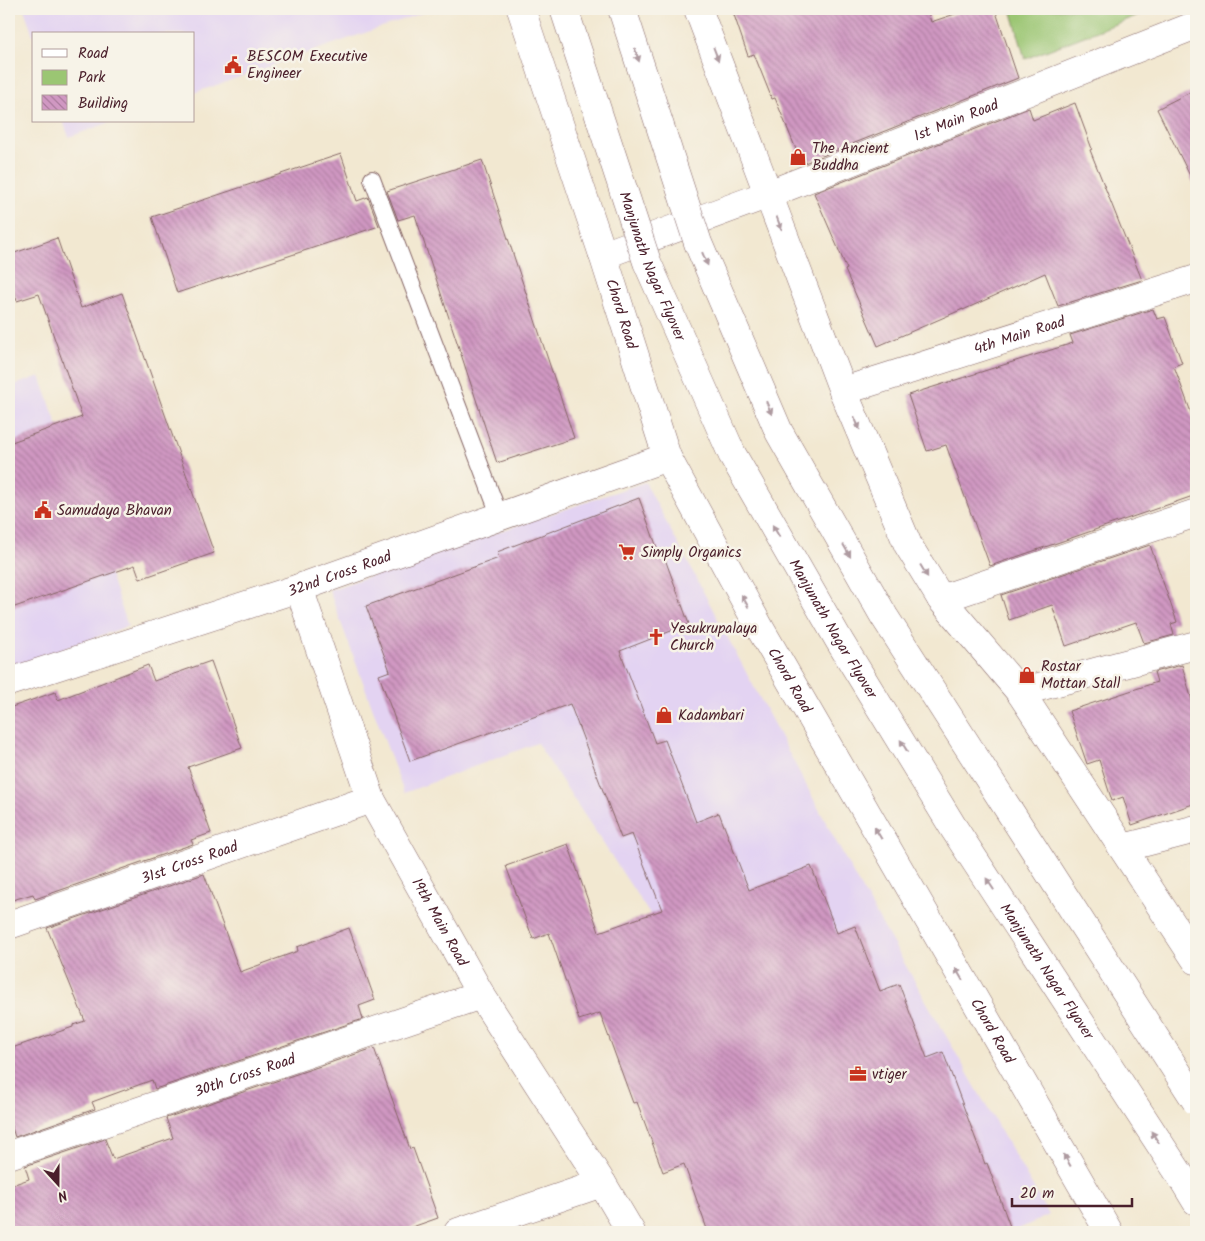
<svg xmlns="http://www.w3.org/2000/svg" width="1205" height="1241" viewBox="0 0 1205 1241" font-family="Kalam,sans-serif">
  <defs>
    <pattern id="building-back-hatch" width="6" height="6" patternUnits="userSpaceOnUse" patternTransform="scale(1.25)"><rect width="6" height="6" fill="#d098c2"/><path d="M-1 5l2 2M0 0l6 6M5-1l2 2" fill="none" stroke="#ab7b9e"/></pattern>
  </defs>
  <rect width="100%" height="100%" fill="#f7f3e8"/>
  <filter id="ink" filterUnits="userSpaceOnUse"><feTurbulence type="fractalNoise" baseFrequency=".02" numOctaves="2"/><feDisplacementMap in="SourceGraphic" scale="10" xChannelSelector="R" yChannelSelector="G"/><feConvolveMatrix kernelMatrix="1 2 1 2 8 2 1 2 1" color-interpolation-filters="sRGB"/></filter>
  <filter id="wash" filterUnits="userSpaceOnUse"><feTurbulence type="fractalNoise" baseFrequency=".0096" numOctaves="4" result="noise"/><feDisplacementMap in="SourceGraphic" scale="20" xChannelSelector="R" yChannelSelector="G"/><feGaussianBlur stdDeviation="1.12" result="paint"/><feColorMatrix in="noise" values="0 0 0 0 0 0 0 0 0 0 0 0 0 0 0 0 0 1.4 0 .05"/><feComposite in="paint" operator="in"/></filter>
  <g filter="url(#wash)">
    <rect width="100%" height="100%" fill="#f2e8d1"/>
    <g fill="#e3d3f2">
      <path d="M24 9H433L194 93V34H34V38Z"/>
      <path d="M63 121H114L69 137Z"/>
      <path d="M40 376 128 626 9 668V387Z"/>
      <path d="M645 482 856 879 1049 1215 1012 1232H859L537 743 404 793 329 590Z"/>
    </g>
    <path fill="#9bc673" stroke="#72724f" d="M1011 9H1154L1025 59Z"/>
    <g id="blocks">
      <g fill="url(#building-back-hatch)">
        <path d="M732 9H927L931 22 970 9H995L1018 78 802 164 775 98 772 99 754 54 748 56Z"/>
        <path d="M1196 89V188L1157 109Z"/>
        <path d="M1075 103 1092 149 1090 150 1142 280 1058 306 1045 273 963 310V309L878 346 845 270 847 269 814 193 1029 108 1033 120Z"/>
        <path d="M341 154 357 201 368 197 379 226 177 293 152 217Z"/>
        <path d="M482 160 574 438 497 463 415 215 398 220 387 191Z"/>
        <path d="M57 238 81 308 122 293 214 553 140 579 135 565 9 609V443L82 417 39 294 17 301 9 278V255Z"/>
        <path d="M1153 309 1157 319 1165 317 1182 363 1174 366 1196 426V495L990 566 946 445 927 451 908 395 1073 343 1070 335Z"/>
        <path d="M639 498 659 553 662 551 689 624 620 651 655 743 665 740 696 822 719 813 749 890 811 866 837 933 855 926 880 991 899 984 927 1058 943 1052 985 1164 987 1163 1012 1232H708L684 1164 663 1172 637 1102 633 1103 600 1013 579 1020 549 933 533 939 506 866 568 844 599 932 662 910 632 834 621 838 570 704 410 761 379 675 390 671 366 606 499 558 497 552Z"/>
        <path d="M1150 545 1177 622 1171 624 1174 635 1144 643 1136 622 1066 646 1052 605 1009 620 1001 595Z"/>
        <path d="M211 661 242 748 188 767 211 833 191 840 193 844 35 899 33 894 9 901V708L55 692 58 700 148 665 154 681Z"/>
        <path d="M1182 665 1196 715V803L1132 825 1123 797 1112 801 1099 760 1087 764 1069 711 1157 682 1154 672Z"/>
        <path d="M204 874 240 972 298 951 297 947 349 928 375 1000 359 1006 363 1019 155 1089 152 1080 92 1102 95 1109 15 1137 9 1119V1049L73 1027V1025L85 1021 47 928Z"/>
        <path d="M374 1048 410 1149 413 1148 438 1218 398 1232H9V1186L29 1179 25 1166 105 1139 113 1159 173 1138 166 1118Z"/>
      </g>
    </g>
  </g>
  <g filter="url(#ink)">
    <use href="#blocks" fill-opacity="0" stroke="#856565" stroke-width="1"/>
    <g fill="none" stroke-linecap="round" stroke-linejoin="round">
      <g stroke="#856565" stroke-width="18">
        <path id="service" d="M372 179 500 517"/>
      </g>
      <g stroke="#856565" stroke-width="29">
        <g id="minor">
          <path id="s1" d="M843 391 1196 279"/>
          <path id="s2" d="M299 588 371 799 481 995 602 1183 631 1232"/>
          <path d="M941 599 1196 513"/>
          <path id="s3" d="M9 682 299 588 667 457"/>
          <path d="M1123 848 1196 829"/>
          <path id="s4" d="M9 925 371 799"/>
          <path id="s5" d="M9 1155 481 995"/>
          <path d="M458 1232 602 1183"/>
        </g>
      </g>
      <g stroke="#856565" stroke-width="29">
        <g id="tertiary">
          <path id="s6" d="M521 9 603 255 667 457 761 630 1109 1232"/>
          <path d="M698 9 843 391 908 545 941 599 1020 692 1196 960"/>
          <path id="s7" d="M603 255 769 194 1196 25"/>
          <path d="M1020 692 1196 645"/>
        </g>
      </g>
      <g stroke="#856565" stroke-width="29">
        <path id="primary" d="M1182 1178 1196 1201"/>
      </g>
      <use href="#service" stroke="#fff" stroke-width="16"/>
      <use href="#minor" stroke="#fff" stroke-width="28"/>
      <use href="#tertiary" stroke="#fff" stroke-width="28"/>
      <use href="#primary" stroke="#fff" stroke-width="28"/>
      <g stroke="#856565" stroke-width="29" stroke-linecap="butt">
        <g id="primary-bridge">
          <path id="s8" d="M564 9 647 262 732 454 840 642 953 827 1182 1178"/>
          <path d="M622 9 698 243 779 432 884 616 1196 1101"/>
        </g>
      </g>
      <use href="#primary-bridge" stroke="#fff" stroke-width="28"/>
    </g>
    <defs><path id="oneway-solid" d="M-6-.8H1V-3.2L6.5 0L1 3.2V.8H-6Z" transform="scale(1.25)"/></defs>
    <g fill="#ae9aa0">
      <use href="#oneway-solid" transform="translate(716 54) rotate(69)"/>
      <use href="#oneway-solid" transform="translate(637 55) rotate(72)"/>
      <use href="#oneway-solid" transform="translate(779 223) rotate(69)"/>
      <use href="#oneway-solid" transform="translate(705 259) rotate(67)"/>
      <use href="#oneway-solid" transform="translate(769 408) rotate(67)"/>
      <use href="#oneway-solid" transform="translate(857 423) rotate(67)"/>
      <use href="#oneway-solid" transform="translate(776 531) rotate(-120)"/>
      <use href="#oneway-solid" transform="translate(847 551) rotate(60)"/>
      <use href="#oneway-solid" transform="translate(924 571) rotate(59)"/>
      <use href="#oneway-solid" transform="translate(745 601) rotate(-119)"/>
      <use href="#oneway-solid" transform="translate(904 746) rotate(-122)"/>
      <use href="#oneway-solid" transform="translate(878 833) rotate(-120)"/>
      <use href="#oneway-solid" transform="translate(990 884) rotate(-123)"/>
      <use href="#oneway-solid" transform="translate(959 974) rotate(-120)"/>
      <use href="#oneway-solid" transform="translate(1155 1137) rotate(-123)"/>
      <use href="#oneway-solid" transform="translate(1067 1160) rotate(-120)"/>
    </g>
  </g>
  <defs>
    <g id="civic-bare" transform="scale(1.35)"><path d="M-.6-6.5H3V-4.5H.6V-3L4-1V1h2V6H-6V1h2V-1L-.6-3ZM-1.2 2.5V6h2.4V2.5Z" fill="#c8321e" stroke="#f7f3e8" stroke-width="2.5" paint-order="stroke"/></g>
    <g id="shop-bare" transform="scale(1.35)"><path d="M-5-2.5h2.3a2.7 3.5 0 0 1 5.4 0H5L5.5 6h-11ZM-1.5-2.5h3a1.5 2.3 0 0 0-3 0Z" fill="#c8321e" stroke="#f7f3e8" stroke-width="2.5" paint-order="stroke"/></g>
    <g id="supermarket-bare" transform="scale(1.35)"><path d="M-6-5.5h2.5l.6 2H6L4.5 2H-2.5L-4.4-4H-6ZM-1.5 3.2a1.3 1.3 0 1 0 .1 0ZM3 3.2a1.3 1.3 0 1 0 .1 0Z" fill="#c8321e" stroke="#f7f3e8" stroke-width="2.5" paint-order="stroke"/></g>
    <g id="church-bare" transform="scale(1.35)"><path d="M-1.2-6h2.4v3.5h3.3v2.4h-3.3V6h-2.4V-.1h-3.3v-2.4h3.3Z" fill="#c8321e" stroke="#f7f3e8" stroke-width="2.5" paint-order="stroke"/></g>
    <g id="office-bare" transform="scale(1.35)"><path d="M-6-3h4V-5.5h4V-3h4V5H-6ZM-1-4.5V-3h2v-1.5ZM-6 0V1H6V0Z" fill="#c8321e" stroke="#f7f3e8" stroke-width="2.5" paint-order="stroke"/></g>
  </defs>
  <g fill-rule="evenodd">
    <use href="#civic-bare" x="233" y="65"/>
    <use href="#shop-bare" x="798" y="157"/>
    <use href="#civic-bare" x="43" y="510"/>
    <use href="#supermarket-bare" x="627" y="552"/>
    <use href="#church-bare" x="656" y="637"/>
    <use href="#shop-bare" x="1027" y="675"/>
    <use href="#shop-bare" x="664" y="715"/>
    <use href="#office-bare" x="858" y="1074"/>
  </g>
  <g text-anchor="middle" stroke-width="5" stroke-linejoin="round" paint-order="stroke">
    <g font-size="15" fill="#4a1f2b" stroke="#f7f3e8" text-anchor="start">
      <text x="247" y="61">BESCOM Executive<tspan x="247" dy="17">Engineer</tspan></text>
      <text x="812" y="153">The Ancient<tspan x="812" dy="17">Buddha</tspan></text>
      <text x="57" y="515">Samudaya Bhavan</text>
      <text x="641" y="557">Simply Organics</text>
      <text x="670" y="633">Yesukrupalaya<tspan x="670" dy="17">Church</tspan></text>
      <text x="1041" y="671">Rostar<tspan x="1041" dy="17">Mottan Stall</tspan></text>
      <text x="678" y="720">Kadambari</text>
      <text x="872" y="1079">vtiger</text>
    </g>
    <g font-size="15" fill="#4a1f2b" stroke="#f7f3e8">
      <text dy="5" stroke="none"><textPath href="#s7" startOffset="378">1st Main Road</textPath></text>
      <text dy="5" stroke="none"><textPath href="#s8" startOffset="272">Manjunath Nagar Flyover</textPath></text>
      <text dy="5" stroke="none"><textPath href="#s6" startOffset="321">Chord Road</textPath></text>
      <text dy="5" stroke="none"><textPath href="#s1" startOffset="185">4th Main Road</textPath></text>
      <text dy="5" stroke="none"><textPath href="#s3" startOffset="348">32nd Cross Road</textPath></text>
      <text dy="5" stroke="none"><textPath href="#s8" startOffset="678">Manjunath Nagar Flyover</textPath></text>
      <text dy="5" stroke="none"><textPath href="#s6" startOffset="726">Chord Road</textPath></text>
      <text dy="5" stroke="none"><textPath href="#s4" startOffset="191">31st Cross Road</textPath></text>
      <text dy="5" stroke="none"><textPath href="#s2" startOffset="364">19th Main Road</textPath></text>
      <text dy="5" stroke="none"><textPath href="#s8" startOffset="1082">Manjunath Nagar Flyover</textPath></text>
      <text dy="5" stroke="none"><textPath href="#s6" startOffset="1131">Chord Road</textPath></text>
      <text dy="5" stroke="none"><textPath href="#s5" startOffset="249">30th Cross Road</textPath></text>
    </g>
  </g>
  <rect width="1205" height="1241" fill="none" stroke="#f7f3e8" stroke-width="30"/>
  <rect x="32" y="32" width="162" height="90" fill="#f7f3e8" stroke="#b29e9c"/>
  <rect x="42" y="49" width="25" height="8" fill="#ffffff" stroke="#b29e9c"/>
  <text x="78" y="58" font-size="15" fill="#4a1f2b">Road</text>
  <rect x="42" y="70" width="25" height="15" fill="#9bc673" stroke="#b29e9c"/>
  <text x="78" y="82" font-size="15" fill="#4a1f2b">Park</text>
  <rect x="42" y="95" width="25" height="15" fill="url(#building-back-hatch)" stroke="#b29e9c"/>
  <text x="78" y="108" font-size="15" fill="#4a1f2b">Building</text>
  <g transform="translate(58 1184) rotate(159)" stroke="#f7f3e8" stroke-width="4" paint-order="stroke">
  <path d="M0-4L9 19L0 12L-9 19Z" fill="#4a1f2b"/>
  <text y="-8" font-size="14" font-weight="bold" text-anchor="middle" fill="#4a1f2b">N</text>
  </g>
  <path d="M1012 1198v8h120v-8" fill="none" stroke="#4a1f2b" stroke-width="2.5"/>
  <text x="1020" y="1198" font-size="15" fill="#4a1f2b" stroke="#f7f3e8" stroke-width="4" paint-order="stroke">20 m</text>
</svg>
